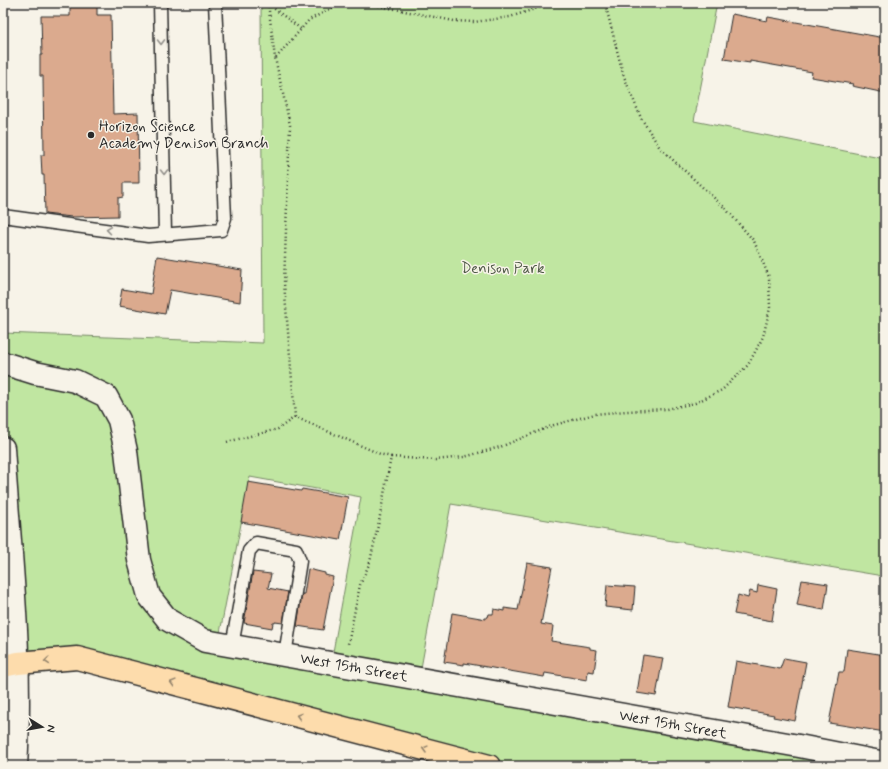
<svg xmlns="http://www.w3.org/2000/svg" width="888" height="769" viewBox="0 0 888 769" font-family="Mynerve,sans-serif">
  <rect width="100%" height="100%" fill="#f7f3e8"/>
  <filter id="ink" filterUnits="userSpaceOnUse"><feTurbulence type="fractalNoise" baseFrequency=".025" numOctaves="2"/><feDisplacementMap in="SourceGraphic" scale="8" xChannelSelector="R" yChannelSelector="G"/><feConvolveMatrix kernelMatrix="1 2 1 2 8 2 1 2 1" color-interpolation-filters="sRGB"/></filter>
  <g filter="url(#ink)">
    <path fill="#c0e6a1" stroke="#768866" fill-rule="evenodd" d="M261 3H717L694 121 885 159V579L877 575 451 504 419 679 885 766H489L77 658 18 663 3 448V333L263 343ZM250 477 361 497 331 663 218 643Z"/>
    <g fill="#dbaa8e" stroke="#2b2b2b">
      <path d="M70 4H97V15H111L113 114 138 113 139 183H123V197L118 198V216L72 217 45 214 44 175H42L41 155H44L43 76H40V55H42L41 16H70Z"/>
      <path d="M732 14 767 21 768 17 885 38V93L852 86 853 84 811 77 812 72 750 61V63L724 59Z"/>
      <path d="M157 256 242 270 240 302 170 290 165 314 119 306 122 289 151 294Z"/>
      <path d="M248 482 301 491 302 489 348 497 340 540 241 522Z"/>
      <path d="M527 563 552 567 541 624 553 626 551 641 590 647V649L597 650 594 672 588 671 587 680 545 673 544 677 464 663V665L444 662 452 613 486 619V617H488L489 614H493L494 609 504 611V608L518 610Z"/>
      <path d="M308 569 325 573V575L333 577 323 630 297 626 302 594H304Z"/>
      <path d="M253 572 271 574 268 588 288 592 283 623 275 622V623H273L272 628 244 623Z"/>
      <path d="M802 580 828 584 824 610 797 605Z"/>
      <path d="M607 585 635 587 633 610 605 607Z"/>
      <path d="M758 585 777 589 772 621 734 614 738 595 748 598 750 591 757 593Z"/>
      <path d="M847 649 885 655V732L829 723 839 672H844Z"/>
      <path d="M643 655 663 658 656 696 637 693Z"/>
      <path d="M784 658 806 662 795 721 773 717 774 715 728 707 736 661 780 669Z"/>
    </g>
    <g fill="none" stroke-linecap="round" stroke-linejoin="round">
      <g stroke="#2b2b2b" stroke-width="15">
        <g id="service">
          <path d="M160 3 165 234"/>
          <path d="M3 216 148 236 221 230 225 218 215 3"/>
          <path d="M232 646 249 551 256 543 296 550 300 561 285 655"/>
        </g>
      </g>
      <g stroke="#2b2b2b" stroke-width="25">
        <path id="minor" d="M3 363 35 373 75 381 106 396 119 420 126 451 139 560 149 596 168 620 205 641 799 746 885 763"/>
      </g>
      <g stroke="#2b2b2b" stroke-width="25">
        <path id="secondary" d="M3 448C10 554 23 660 16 766"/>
      </g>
      <g stroke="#2b2b2b" stroke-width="25">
        <path id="motorway" d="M3 666 18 663 77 658 489 766"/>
      </g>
      <g stroke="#2b2b2b" stroke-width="2.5" stroke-dasharray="1 3" stroke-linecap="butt">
        <path d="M268 3 275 58 290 125 284 283 295 417 380 454 391 457 379 521 370 562 360 585 348 644"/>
        <path d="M268 4 301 29"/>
        <path d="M276 58 309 20 342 3 370 4 454 21 474 22 510 17 553 3"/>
        <path d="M227 442 278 429 295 417"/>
        <path d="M391 457 435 460 464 457 500 447 554 425 595 414 626 411 667 409 695 403 722 390 748 365 763 337 770 308 769 277 754 241 724 207 660 148 641 118 623 74 605 3"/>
      </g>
      <use href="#service" stroke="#f7f3e8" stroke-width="12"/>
      <use href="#minor" stroke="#f7f3e8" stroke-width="22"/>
      <use href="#secondary" stroke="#f7f3e8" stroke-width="22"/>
      <use href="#motorway" stroke="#fddcac" stroke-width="22"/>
    </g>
    <defs><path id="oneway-chevron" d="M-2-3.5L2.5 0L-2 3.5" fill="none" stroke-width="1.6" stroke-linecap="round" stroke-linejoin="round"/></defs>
    <g stroke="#918f8a">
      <use href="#oneway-chevron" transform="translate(161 42) rotate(89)"/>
      <use href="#oneway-chevron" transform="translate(164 172) rotate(89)"/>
      <use href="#oneway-chevron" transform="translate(109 230) rotate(-172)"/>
    </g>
    <g stroke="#94846c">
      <use href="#oneway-chevron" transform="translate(47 661) rotate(175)"/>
      <use href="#oneway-chevron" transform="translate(173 683) rotate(-165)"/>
      <use href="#oneway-chevron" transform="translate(299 716) rotate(-165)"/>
      <use href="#oneway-chevron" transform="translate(425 749) rotate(-165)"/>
    </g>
  </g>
  <circle fill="#2b2b2b" stroke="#f7f3e8" stroke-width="1.5" cx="91" cy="135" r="4"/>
  <g text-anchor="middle" stroke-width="3" stroke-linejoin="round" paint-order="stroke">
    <g font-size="15" fill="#2b2b2b" stroke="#f7f3e8" text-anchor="start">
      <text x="99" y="131">Horizon Science<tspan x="99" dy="17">Academy Denison Branch</tspan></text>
    </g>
    <g font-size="15" fill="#505a48" stroke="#f7f3e8">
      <text x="503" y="273">Denison Park</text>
    </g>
    <g font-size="15" fill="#2b2b2b" stroke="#f7f3e8">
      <text transform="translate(354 667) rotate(10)" y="5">West 15th Street</text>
      <text transform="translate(673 724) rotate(10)" y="5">West 15th Street</text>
    </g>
  </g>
  <rect width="888" height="769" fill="none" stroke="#f7f3e8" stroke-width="16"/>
  <rect x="8" y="8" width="872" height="753" fill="none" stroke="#2b2b2b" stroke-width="1.5" filter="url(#ink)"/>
  <g transform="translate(42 727) rotate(101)" stroke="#f7f3e8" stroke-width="3" paint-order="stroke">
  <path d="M0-3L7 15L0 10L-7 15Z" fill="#2b2b2b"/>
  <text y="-6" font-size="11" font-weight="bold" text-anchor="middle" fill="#2b2b2b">N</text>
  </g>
</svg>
